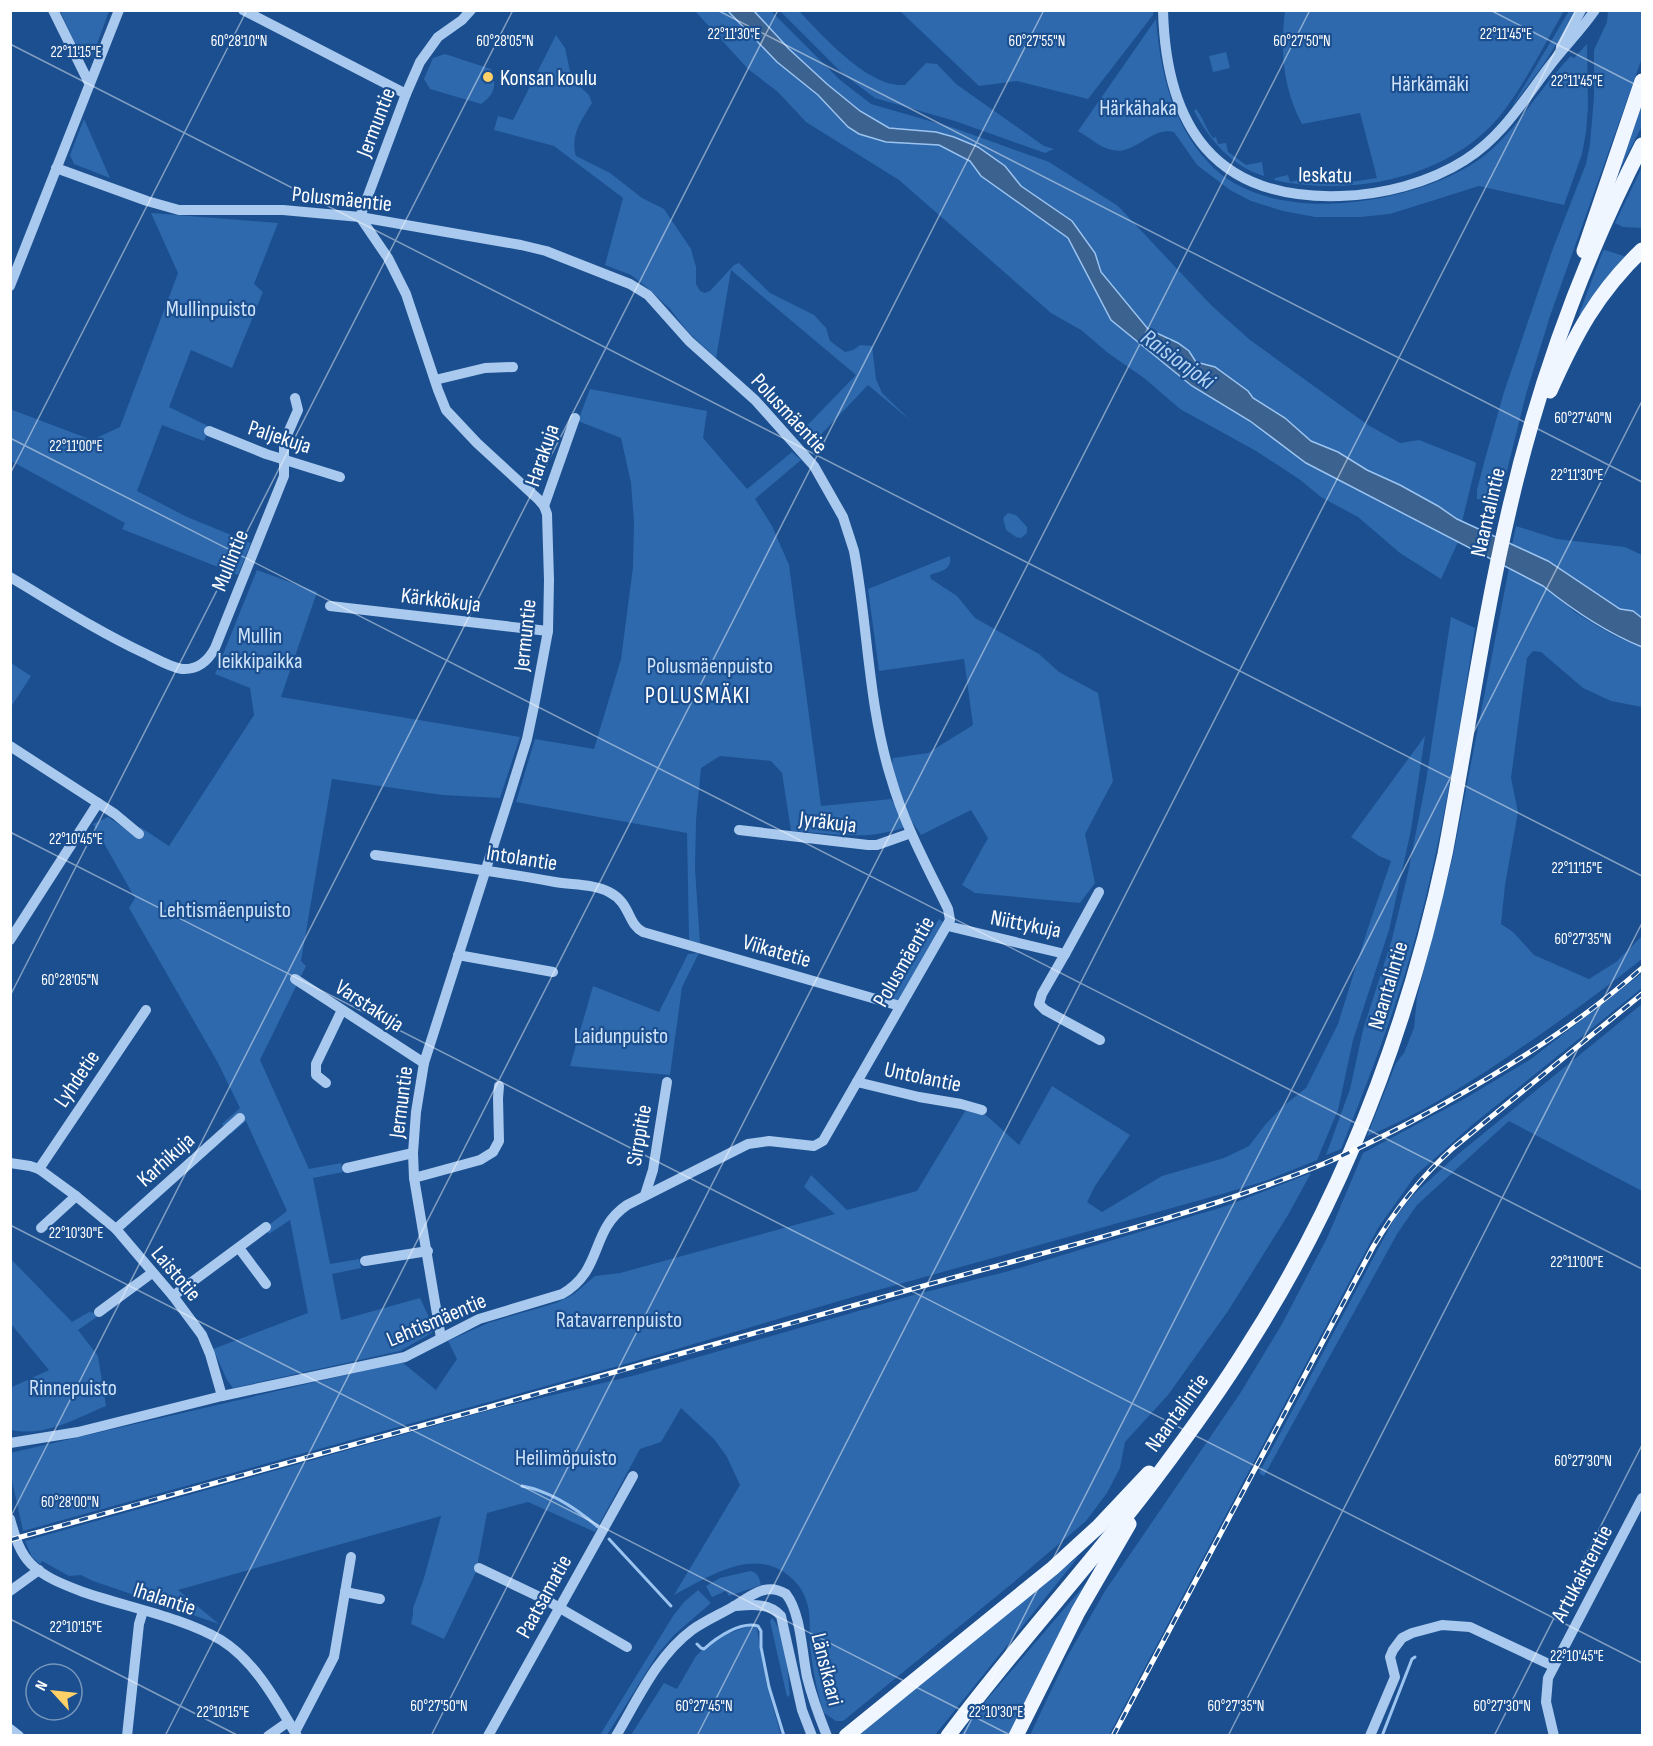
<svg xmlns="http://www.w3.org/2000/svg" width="1653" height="1746" viewBox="0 0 1653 1746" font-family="'Sofia Sans Condensed',sans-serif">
  <rect width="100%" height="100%" fill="#1b4f8f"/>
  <g fill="#2e69ad">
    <path d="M60 11H109L92 58 79 52Z"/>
    <path d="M695 11H728L777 62 818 95 848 127 886 142 939 145 970 161 981 176 1068 238 1111 320 1192 386 1250 421 1306 463 1458 542 1441 579 1400 553 1358 517 1321 497 1299 479 1256 451 1180 409 1144 378 1108 353 1081 330 1051 313 899 180 806 122 778 92 748 69Z"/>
    <path d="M754 11H771L839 79 871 104 954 128 1049 162 1118 206 1211 305 1250 340 1368 425 1400 443 1419 440 1475 462 1476 464 1462 522 1400 485 1367 470 1338 452 1311 441 1285 418 1253 398 1248 391 1215 367 1196 362C1179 336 1163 343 1146 327 1129 311 1116 290 1101 272L1100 265 1072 221 1021 186 1005 166 936 132 889 128 860 111 827 84 789 49Z"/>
    <path d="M780 11H799C822 35 868 88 905 85L926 63 937 64 956 84 1044 146 1054 149 1045 153 955 121 875 98 843 74Z"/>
    <path d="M900 11H1154L1153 15 1088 99 1017 81 979 86Z"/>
    <path d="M1285 11V10L1564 11C1544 45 1525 84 1500 116 1448 179 1350 197 1274 180L1275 178 1288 175 1290 182 1318 175 1320 176 1321 184H1336L1377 178 1360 113 1302 124C1283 89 1280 50 1285 11Z"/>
    <path d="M1569 11H1577L1543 65 1511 108Z"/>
    <path d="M1608 11H1642V58L1550 316 1526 394 1499 503 1477 499V490L1485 459 1504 392 1552 251 1586 164 1590 144 1594 97V50L1607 22Z"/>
    <path d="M1156 19C1160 71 1172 123 1208 162 1266 227 1402 206 1469 166 1512 141 1536 91 1571 56L1574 58 1587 44 1588 108 1586 132 1582 154 1564 205 1479 186 1390 214 1360 217H1315L1283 211 1251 201 1230 190 1197 165 1174 132C1152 126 1134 156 1112 150 1100 148 1089 137 1078 131Z"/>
    <path d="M556 35 565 48 570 71 578 85 589 95 592 103C581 121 570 135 576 156L610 173 642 198 664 209 691 249 696 267V284L700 291 705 293 710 291 734 265 739 263 770 293 814 315 826 328 830 341 845 352 853 350 860 345 872 346 876 379 882 393 911 421 868 385 809 447 797 436 856 375 731 270 716 358 688 332 670 309 650 290 631 275 605 265 623 198 554 146 494 130 498 116 513 120Z"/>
    <path d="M1226 52 1230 68 1213 72 1209 56Z"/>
    <path d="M445 54 491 69C497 85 495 94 481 104L430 89 424 79 433 58Z"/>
    <path d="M1642 94V126L1616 177Z"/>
    <path d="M1196 109C1204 118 1205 128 1213 138L1216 137 1218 144 1226 143 1228 152 1246 165 1262 162 1264 176C1232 167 1209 139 1194 111Z"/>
    <path d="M84 119 110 178 74 164 70 155Z"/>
    <path d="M1642 167V228L1623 227 1615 223Z"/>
    <path d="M151 213 278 223 254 284 263 292 232 368 191 350 169 407 210 427 204 441 162 425 137 491 187 517 251 543 238 575 122 529 125 523 11 461 10 409 92 440 120 427 178 273Z"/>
    <path d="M1605 250 1627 257 1581 314H1579L1603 251Z"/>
    <path d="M590 389 707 411 703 438 747 489 792 452 801 460 755 499 772 526 789 565 821 806 891 799 908 826C868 842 833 833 791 831L782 773 771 761 720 756 701 768 696 820 695 869 700 943 689 940 687 833 516 802 535 739 594 749 621 659 633 567 634 522 631 483 621 438 578 421Z"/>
    <path d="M1008 513 1016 515 1027 527V533L1021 538 1016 537 1006 530 1003 518Z"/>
    <path d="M1516 526 1557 539 1625 547 1642 555V618L1637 614 1620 609 1512 545Z"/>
    <path d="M950 556C952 570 942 571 930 575L931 579 957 596 975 618 1039 654 1059 672 1098 693 1113 781 1085 834 1095 883 1080 903 975 893 962 885 988 838 971 810 921 835 898 800 890 777 893 758 928 753 973 725 964 659 879 671 868 589Z"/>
    <path d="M1509 568 1543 586 1576 613 1599 627 1617 637 1642 647V707L1611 701 1583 688 1541 652 1533 651 1527 658 1511 778 1518 812 1505 885 1501 924 1513 932 1534 955 1589 979 1616 962 1642 936V959C1598 994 1553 1026 1506 1058 1461 1088 1417 1116 1367 1136L1396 1063 1404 1053 1414 1028 1417 997 1453 856Z"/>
    <path d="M257 570 317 592 281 697 520 737 500 798 442 795 332 779 301 961 306 966 260 1060 309 1169 341 1163 343 1172 313 1178 330 1264 359 1259 361 1268 332 1274 341 1320 420 1298 433 1326 432 1333 400 1351 233 1388 227 1380 213 1349 308 1313 290 1220 269 1234 265 1228 287 1211 246 1121 231 1134 222 1124 240 1108 218 1063 129 908 135 898 93 824 108 817 135 835 140 827 169 846 254 715 250 688 215 674Z"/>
    <path d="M1451 617 1475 628C1460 726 1445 824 1420 920 1400 999 1371 1074 1341 1149L1326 1155 1350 1089 1363 1030 1392 939 1408 873 1426 781Z"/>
    <path d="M11 663 31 676 11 707Z"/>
    <path d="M1425 736 1411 830 1389 930 1353 1040 1338 1110 1317 1160 1265 1181 1222 1194 853 1297 636 1361 23 1531 11 1476 10 1453 402 1362 436 1390 457 1359 448 1341 488 1323 556 1303 574 1294 595 1276 620 1273 835 1214 804 1187 811 1175 847 1210 917 1191 967 1108 986 1115 1019 1145 1052 1086 1130 1135 1095 1186 1087 1202 1102 1212 1162 1176 1224 1158 1249 1146 1265 1125 1282 1107 1306 1088 1338 1024 1367 931 1391 861 1379 856 1351 837Z"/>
    <path d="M939 919 948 926 900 1006 886 1001Z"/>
    <path d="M699 953 682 987 670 1075 570 1066 593 986 659 1012 688 954Z"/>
    <path d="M1642 973V988L1472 1125 1415 1176 1378 1228 1109 1735H1030L1067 1657 1105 1591 1241 1392 1282 1324 1328 1236 1363 1153 1464 1099 1531 1059Z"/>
    <path d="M1642 1004V1191L1509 1121 1417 1205 1397 1234 1264 1476 1259 1473 1394 1219 1413 1195 1457 1155Z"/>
    <path d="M1311 1173 1288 1215 1228 1311 1168 1395 1125 1442 1120 1468 1107 1493 1086 1521 1014 1582 843 1721H836L824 1713C817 1692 812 1666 810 1644 809 1631 811 1615 807 1603 804 1592 798 1583 789 1576 754 1546 708 1577 674 1595L740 1485 727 1457 714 1439 681 1408 661 1442 640 1449 595 1532 528 1502 487 1513 476 1572 444 1639 411 1624 413 1614V1608L424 1578 441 1516 178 1590 219 1624 93 1581 81 1575 69 1576 42 1561 40 1564 32 1557 25 1541 490 1410 636 1375 917 1294 1009 1271 1226 1206Z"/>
    <path d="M11 1259 72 1322 89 1312 101 1314 78 1330 98 1356 106 1406C74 1419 46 1437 11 1430L10 1388 49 1370 11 1324Z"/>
    <path d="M1079 1556 935 1735 855 1736Z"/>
    <path d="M750 1571C758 1572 759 1578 761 1585L729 1596 726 1591 712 1597 706 1586 720 1578Z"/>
    <path d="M1088 1581 1011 1735 960 1736 977 1711Z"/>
    <path d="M698 1590 711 1603 674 1635 657 1655 607 1735H600L673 1616 684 1602Z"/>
    <path d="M772 1618C786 1633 788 1674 790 1695L787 1697 770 1621Z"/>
    <path d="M756 1623 767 1686 781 1735H631L664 1683 677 1689 696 1656 712 1640Z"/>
  </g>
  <path fill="#3c6290" stroke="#9cc4f0" stroke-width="1.5" d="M728 11H754L789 49 827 84 860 111 889 128 936 132 954 137 978 147 1005 166 1021 186 1072 221 1095 253 1101 272 1148 329 1178 343 1189 351 1196 362 1215 367 1248 391 1253 398 1285 418 1311 441 1338 452 1367 470 1400 485 1438 506 1457 519 1548 561 1620 609 1633 611 1642 618V647C1605 632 1574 611 1543 586L1306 463 1250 421 1192 386 1111 320 1068 238 981 176 970 161 939 145 886 142 859 134 848 127 818 95 777 62Z"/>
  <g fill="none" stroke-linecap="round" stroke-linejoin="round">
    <g stroke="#9cc4f0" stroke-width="3">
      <path d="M522 1486C550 1491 577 1509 598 1527"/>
      <path d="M609 1539 671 1606"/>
      <path d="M697 1644 701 1648 704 1649C717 1637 741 1621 758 1626L761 1631V1647L769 1687 784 1736"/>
      <path d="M1382 1736 1412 1659 1415 1657"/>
    </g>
    <g stroke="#a9c9ee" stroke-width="10">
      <path d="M53 10 89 83"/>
      <path d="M243 10 406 94"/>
      <path d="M1163 10C1166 127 1215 200 1340 196 1382 195 1429 183 1465 160 1503 136 1525 98 1552 63 1566 45 1582 29 1595 10"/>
      <path d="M1561 47 1581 10"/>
      <path d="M10 286 119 10"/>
      <path d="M435 380 485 368 513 367"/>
      <path d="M209 431 266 454 340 477"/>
      <path d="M544 506 575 418"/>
      <path d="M10 577C54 603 97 631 144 653 155 658 169 667 182 669 198 670 208 661 215 648L284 476V442L298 410 295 398"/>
      <path d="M330 606 548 631"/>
      <path d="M10 746 115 814 139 834"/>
      <path d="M739 830 868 845H877L911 833"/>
      <path d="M375 855C435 863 495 871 555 882 572 885 594 884 609 892 631 903 627 924 643 932L900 1006"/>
      <path d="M948 926 1065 954 1099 892"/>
      <path d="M10 940 98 803"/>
      <path d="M1065 954 1042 994 1039 1004 1045 1010 1100 1040"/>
      <path d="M458 955 553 972"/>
      <path d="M295 979 424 1063"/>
      <path d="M857 1082 919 1097 961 1104 982 1110"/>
      <path d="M326 1083 316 1075V1064L342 1010"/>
      <path d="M10 1163 30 1166 39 1169 76 1196 116 1229 173 1296 202 1335 210 1354 222 1396"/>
      <path d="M347 1168 413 1153"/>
      <path d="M39 1169 146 1010"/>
      <path d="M414 1178 480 1160 493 1152 499 1141 498 1098 499 1086"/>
      <path d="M645 1195 653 1170 667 1082"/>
      <path d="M41 1228 76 1196"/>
      <path d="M116 1229 240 1118"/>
      <path d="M239 1248 266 1284"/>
      <path d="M365 1261 428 1251"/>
      <path d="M173 1296 266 1227"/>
      <path d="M99 1312 152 1273"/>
      <path d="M441 1338 414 1178 413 1153 416 1112 424 1063 509 797 527 739 534 706 548 631 549 580 547 514 544 506 538 499 477 443 446 410 438 390 406 294 388 258 360 217 406 94 420 62 438 37 462 20 471 10"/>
      <path d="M10 1443 78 1432 222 1396 405 1357 479 1319 562 1294C604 1270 589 1231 627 1205L748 1144 769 1141 814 1146 823 1141 950 920 948 909C927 866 904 824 891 778 868 705 868 626 854 551L843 517 814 466 755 400 689 341 648 295 630 284 546 251 521 245 360 217 283 210H179L147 201 56 168"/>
      <path d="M10 1519C15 1536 19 1552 31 1564 45 1578 65 1585 83 1592 126 1607 182 1617 221 1640 255 1661 277 1702 297 1736"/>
      <path d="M479 1568 546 1600 627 1647"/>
      <path d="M10 1591 39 1570"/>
      <path d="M345 1592 380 1599"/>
      <path d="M734 1606C750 1605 769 1602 781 1616L802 1710 812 1736"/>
      <path d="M10 1729 19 1736"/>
      <path d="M295 1732 334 1657 351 1557"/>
      <path d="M127 1736 139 1624 143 1611"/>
      <path d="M268 1736 288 1722"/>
      <path d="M488 1736 633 1476"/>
      <path d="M616 1736C638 1699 657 1656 692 1630 706 1620 721 1614 736 1605 752 1595 767 1582 786 1594 801 1613 802 1653 807 1677 812 1697 819 1716 827 1736"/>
      <path d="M1370 1736 1395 1677 1390 1657 1393 1650 1402 1638 1412 1633 1442 1625 1470 1627 1553 1666"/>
      <path d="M1554 1736 1546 1702 1548 1678 1642 1498"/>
    </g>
    <g stroke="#f0f6ff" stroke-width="15">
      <path d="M1584 251 1642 81"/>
      <path d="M1550 391C1575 335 1597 293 1642 250"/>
      <path d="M846 1736 1053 1568 1099 1526 1149 1473"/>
      <path d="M948 1736C1014 1647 1089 1567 1155 1479 1188 1435 1220 1391 1249 1344 1344 1195 1408 1026 1445 854 1467 738 1483 621 1510 506 1539 381 1583 260 1642 145"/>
      <path d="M1016 1736 1078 1612 1129 1524"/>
    </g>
    <g stroke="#fff" stroke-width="5">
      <g id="rail">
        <path d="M10 1540C297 1458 585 1383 870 1301 1021 1257 1177 1223 1323 1164 1363 1147 1402 1127 1440 1106 1511 1066 1581 1022 1642 968"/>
        <path d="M1113 1736 1373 1247C1395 1210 1421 1177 1453 1148L1642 994"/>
      </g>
    </g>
    <use href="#rail" stroke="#1b4f8f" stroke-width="3" stroke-dasharray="9" stroke-linecap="butt"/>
  </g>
  <path fill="none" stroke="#fff" stroke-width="1.5" stroke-opacity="0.45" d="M717 10 1642 482M1490 10 1642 88M10 44 1642 876M10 438 1642 1269M10 474 247 10M10 832 1642 1663M10 996 513 10M10 1225 1012 1736M10 1518 778 10M10 1619 239 1736M165 1736 1044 10M431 1736 1310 10M697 1736 1576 10M963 1736 1642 401M1228 1736 1642 923M1494 1736 1642 1445"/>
  <circle fill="#ffd166" stroke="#1b4f8f" stroke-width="2" cx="488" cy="77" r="6"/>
  <g text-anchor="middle" stroke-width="4.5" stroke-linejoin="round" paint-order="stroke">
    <g font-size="22" fill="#fff" stroke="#1b4f8f" text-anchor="start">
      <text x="500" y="85">Konsan koulu</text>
    </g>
    <g font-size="22" fill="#cfe3fa" stroke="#1b4f8f">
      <text x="1430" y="91">Härkämäki</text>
      <text x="1138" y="115">Härkähaka</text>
      <text x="211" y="316">Mullinpuisto</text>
      <text x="260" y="643">Mullin<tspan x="260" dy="25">leikkipaikka</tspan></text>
      <text x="710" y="673">Polusmäenpuisto</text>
      <text x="225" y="917">Lehtismäenpuisto</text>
      <text x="621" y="1043">Laidunpuisto</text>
      <text x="619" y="1327">Ratavarrenpuisto</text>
      <text x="73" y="1395">Rinnepuisto</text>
      <text x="566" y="1465">Heilimöpuisto</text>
    </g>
    <g font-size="22" fill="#fff" stroke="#1b4f8f">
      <text transform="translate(375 122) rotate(-69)" y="8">Jermuntie</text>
      <text transform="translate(1325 174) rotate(1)" y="8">Ieskatu</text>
      <text transform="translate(342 198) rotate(6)" y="8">Polusmäentie</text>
      <text transform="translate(790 413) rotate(47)" y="8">Polusmäentie</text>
      <text transform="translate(280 436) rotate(18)" y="8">Paljekuja</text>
      <text transform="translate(541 455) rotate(-71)" y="8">Harakuja</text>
      <text transform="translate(1487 512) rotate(-77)" y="8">Naantalintie</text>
      <text transform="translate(229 560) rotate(-68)" y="8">Mullintie</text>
      <text transform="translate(441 599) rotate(7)" y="8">Kärkkökuja</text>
      <text transform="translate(524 635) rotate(-84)" y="8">Jermuntie</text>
      <text transform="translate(828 821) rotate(7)" y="8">Jyräkuja</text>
      <text transform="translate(522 857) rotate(9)" y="8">Intolantie</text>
      <text transform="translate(1026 923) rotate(11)" y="8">Niittykuja</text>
      <text transform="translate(777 950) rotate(16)" y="8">Viikatetie</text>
      <text transform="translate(903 961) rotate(-60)" y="8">Polusmäentie</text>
      <text transform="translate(1387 985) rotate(-73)" y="8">Naantalintie</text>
      <text transform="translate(370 1005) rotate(33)" y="8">Varstakuja</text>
      <text transform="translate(923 1076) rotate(12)" y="8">Untolantie</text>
      <text transform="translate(76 1078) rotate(-56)" y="8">Lyhdetie</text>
      <text transform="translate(400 1102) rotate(-83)" y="8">Jermuntie</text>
      <text transform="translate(638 1135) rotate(-80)" y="8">Sirppitie</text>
      <text transform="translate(165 1159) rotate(-42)" y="8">Karhikuja</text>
      <text transform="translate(177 1273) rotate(50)" y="8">Laistotie</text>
      <text transform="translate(436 1319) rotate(-23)" y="8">Lehtismäentie</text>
      <text transform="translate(1176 1412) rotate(-54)" y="8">Naantalintie</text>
      <text transform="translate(1581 1573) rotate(-62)" y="8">Artukaistentie</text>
      <text transform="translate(543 1596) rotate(-61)" y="8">Paatsamatie</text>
      <text transform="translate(165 1598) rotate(18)" y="8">Ihalantie</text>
      <text transform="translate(828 1669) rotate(76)" y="8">Länsikaari</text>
    </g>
    <g font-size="24" font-style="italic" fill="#b5d3f5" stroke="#1b4f8f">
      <text transform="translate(1178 359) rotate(36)" y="8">Raisionjoki</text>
    </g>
    <g font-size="24" letter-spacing="1.5" fill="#fff" stroke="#1b4f8f">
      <text x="698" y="703">POLUSMÄKI</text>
    </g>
  </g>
  <g font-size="15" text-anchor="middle" fill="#fff" stroke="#1b4f8f" stroke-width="4.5" stroke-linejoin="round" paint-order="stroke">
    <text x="734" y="39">22°11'30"E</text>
    <text x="1506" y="39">22°11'45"E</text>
    <text x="239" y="46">60°28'10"N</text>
    <text x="505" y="46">60°28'05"N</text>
    <text x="1037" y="46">60°27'55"N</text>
    <text x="1302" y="46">60°27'50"N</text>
    <text x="76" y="57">22°11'15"E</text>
    <text x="1577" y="86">22°11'45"E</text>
    <text x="1583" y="423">60°27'40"N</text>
    <text x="76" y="451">22°11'00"E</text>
    <text x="1577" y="480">22°11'30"E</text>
    <text x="76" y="844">22°10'45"E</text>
    <text x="1577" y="873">22°11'15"E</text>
    <text x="1583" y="944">60°27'35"N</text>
    <text x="70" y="985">60°28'05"N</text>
    <text x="76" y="1238">22°10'30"E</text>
    <text x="1577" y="1267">22°11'00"E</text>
    <text x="1583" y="1466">60°27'30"N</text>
    <text x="70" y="1507">60°28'00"N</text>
    <text x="76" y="1632">22°10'15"E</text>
    <text x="1577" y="1661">22°10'45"E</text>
    <text x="439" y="1711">60°27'50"N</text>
    <text x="704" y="1711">60°27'45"N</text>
    <text x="1236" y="1711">60°27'35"N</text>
    <text x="1502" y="1711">60°27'30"N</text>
    <text x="223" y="1717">22°10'15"E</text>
    <text x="996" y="1717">22°10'30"E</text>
  </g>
  <rect width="1653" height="1746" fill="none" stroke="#ffffff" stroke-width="24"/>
  <g transform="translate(54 1692) rotate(297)"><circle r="28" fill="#1b4f8f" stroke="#7695bc" stroke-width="1.5"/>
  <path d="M0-4.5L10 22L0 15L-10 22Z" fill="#ffd166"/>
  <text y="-9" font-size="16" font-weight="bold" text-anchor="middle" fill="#ffffff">N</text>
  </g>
</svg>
